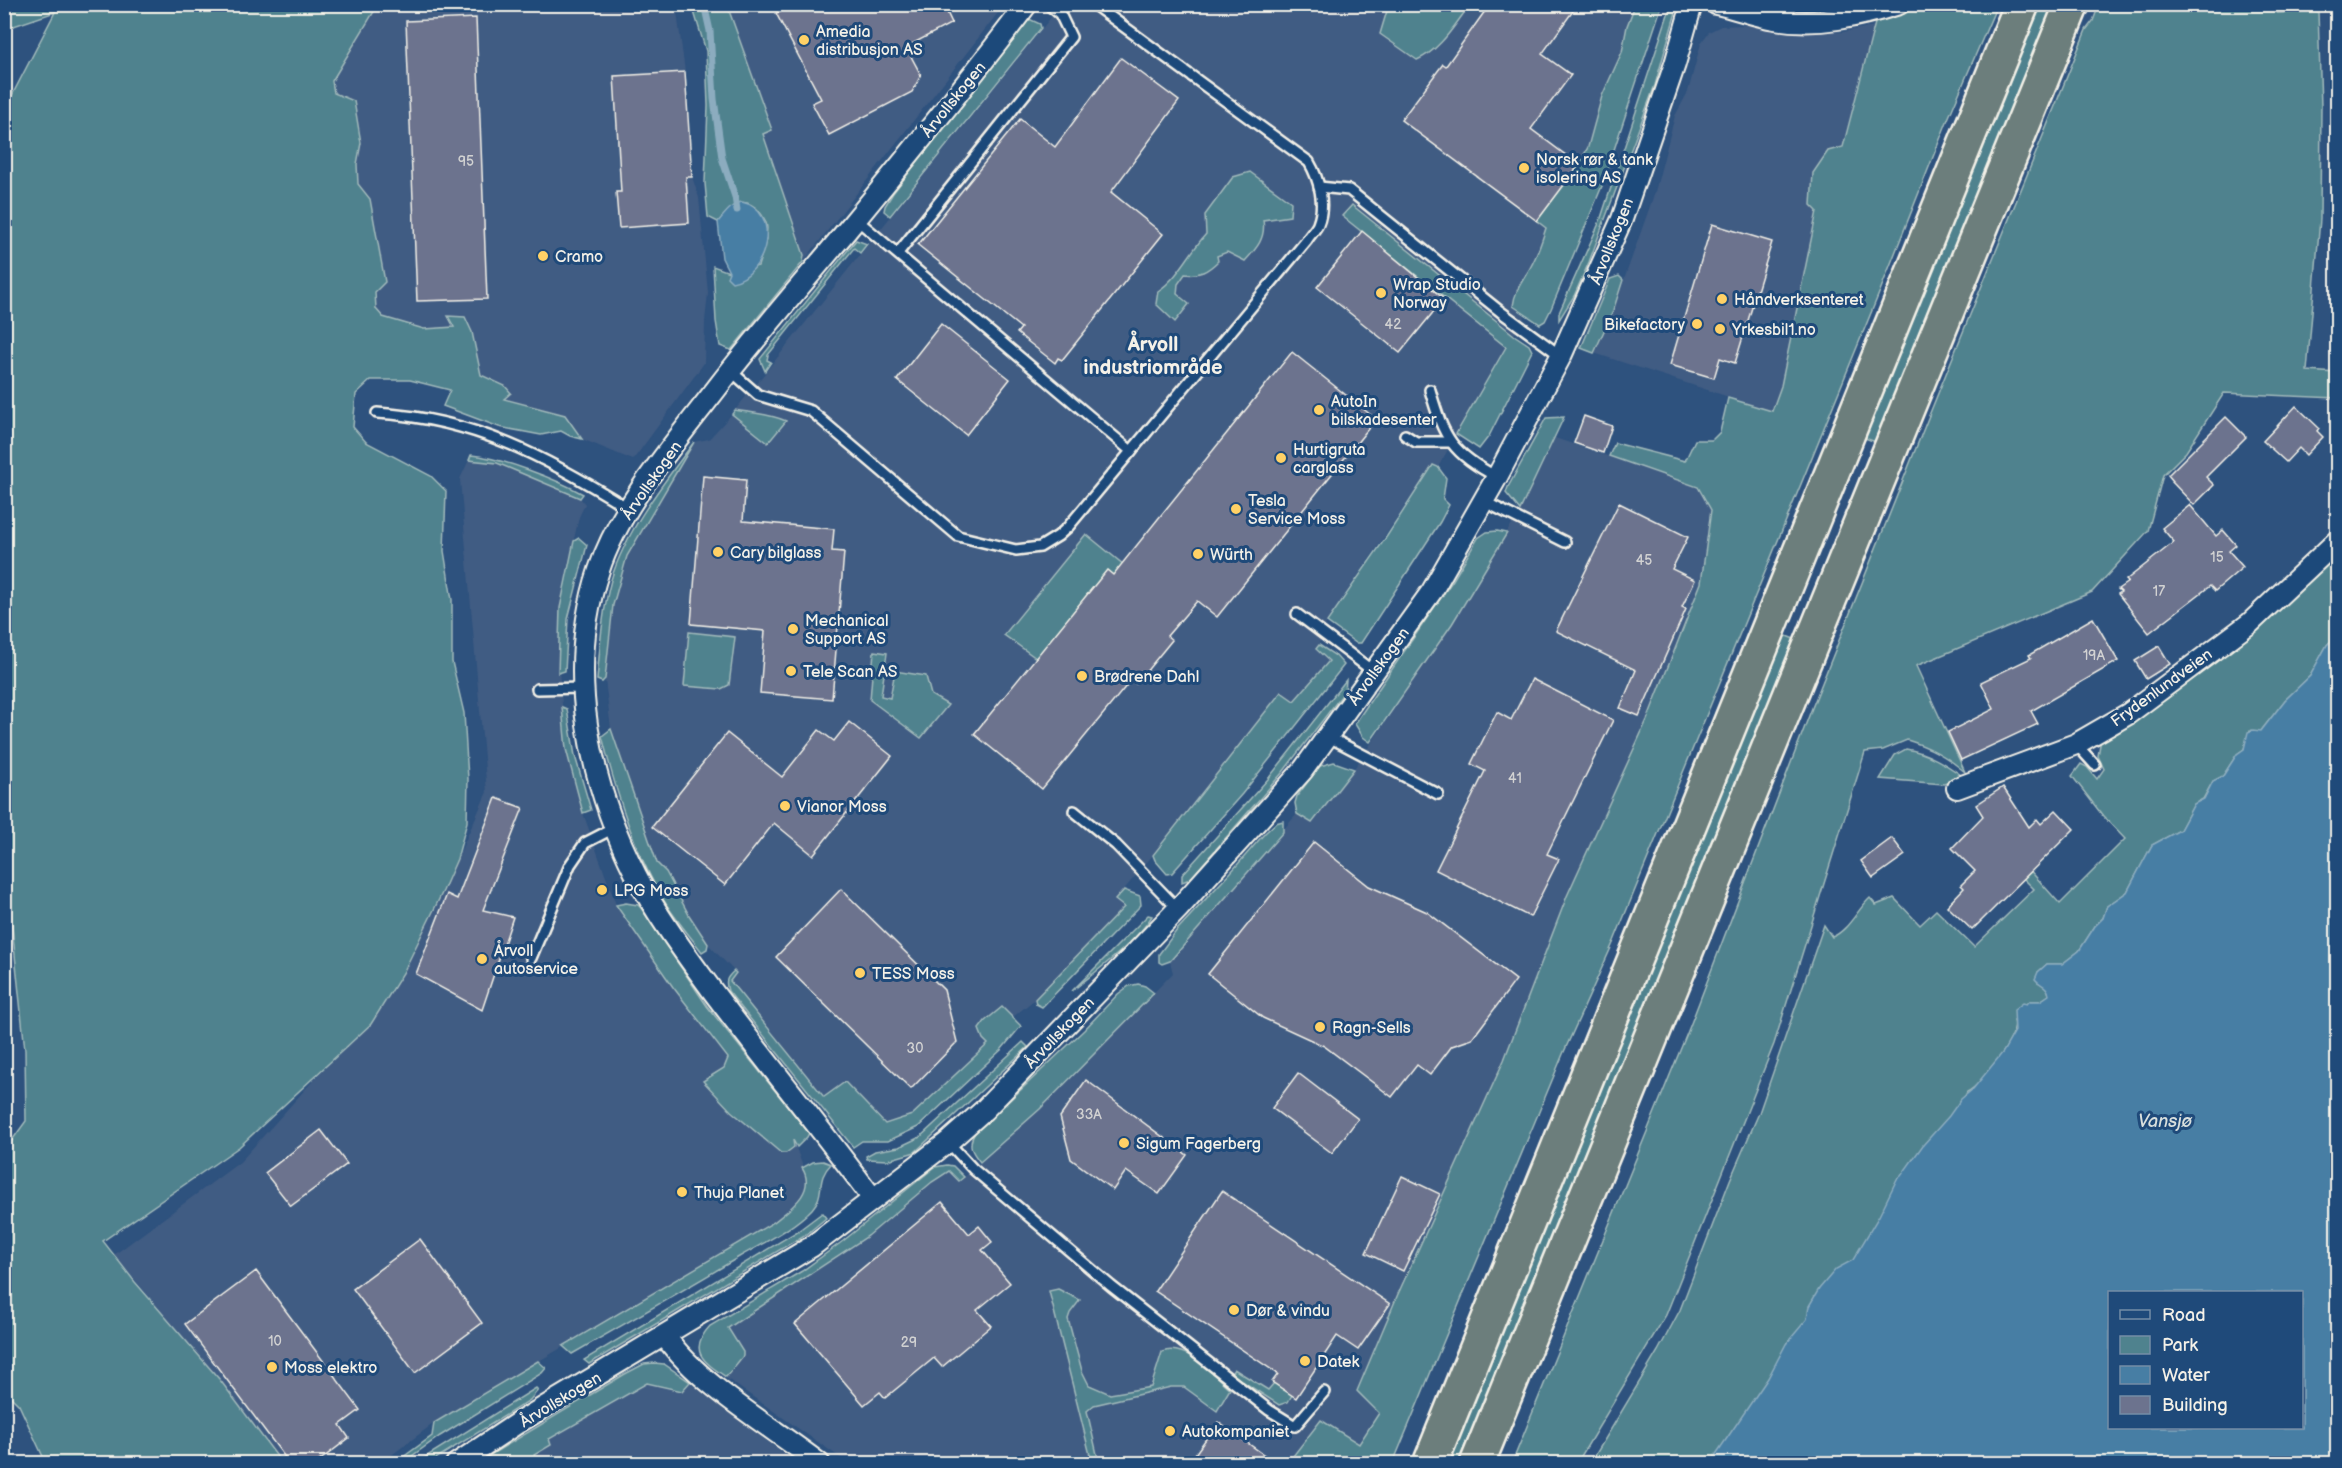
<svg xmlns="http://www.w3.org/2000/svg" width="2342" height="1468" viewBox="0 0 2342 1468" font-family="'Balsamiq Sans',sans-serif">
  <rect width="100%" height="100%" fill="#2e527e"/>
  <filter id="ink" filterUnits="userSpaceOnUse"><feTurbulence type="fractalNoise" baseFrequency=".0167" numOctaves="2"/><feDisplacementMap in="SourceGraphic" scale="12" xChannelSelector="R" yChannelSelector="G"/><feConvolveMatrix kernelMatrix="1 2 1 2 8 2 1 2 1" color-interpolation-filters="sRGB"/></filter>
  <g filter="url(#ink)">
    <g fill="#415c83">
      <path d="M381 5H676L685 72 692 177 699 198 708 293 705 321 704 363 633 460 582 439 565 415 457 386 390 365 376 309 375 292 385 282 370 199 358 184 357 164 361 142 334 93 332 81 376 8Z"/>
      <path d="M727 5H1004L803 262 804 255 763 134 772 129Z"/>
      <path d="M1061 5H1635L1627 27 1622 52 1602 96 1588 147 1579 165 1537 221 1546 228 1543 237 1531 266 1514 295 1513 306 1525 316 1438 467 1433 465 1327 621 1317 649 1329 660 1294 701 1281 692 1153 855 1116 899 1124 907 1035 999 1013 1017 988 1044 912 1115 885 1124 845 1082 825 1097 730 981 736 973 708 944 689 915 666 872 657 863 611 729 605 679 613 605 627 556 694 442 709 439 732 414Z"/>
      <path d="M1745 25 1842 32 1874 26 1842 148 1811 205 1817 211 1781 386 1772 411 1594 353 1613 311 1655 192 1675 116 1688 92 1701 43 1709 32 1721 26Z"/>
      <path d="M1555 438 1698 487 1711 510 1701 583 1647 720 1567 896 1504 1060 1398 1294 1358 1391 1379 1413 1359 1444 1293 1456 1303 1463H848L713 1369 702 1344 868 1236 932 1182 950 1170 960 1181 1040 1109 1173 973 1170 961 1297 814 1312 823 1354 769 1471 594 1520 510Z"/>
      <path d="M469 460 497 463 580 498 585 504 579 517 567 569 560 608 558 659 566 749 583 813 616 905 673 987 792 1137 806 1175V1188L797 1202 774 1222 434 1423 381 1463H282L220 1380 114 1255 240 1162 319 1074 371 1024 403 973 443 891 487 792 460 479Z"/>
      <path d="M654 1363 664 1364 680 1375 796 1463 478 1464 625 1374 644 1364Z"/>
    </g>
    <g fill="#4f828e" stroke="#a2babb" stroke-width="1.5">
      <path d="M5 4 381 5 376 8 332 81 334 93 354 101 361 143 357 164 358 184 370 199 385 282 375 292 376 309 383 317 424 329 454 327 448 316 465 317 472 332 481 375 505 386 511 393 504 399 565 415 582 439 570 436 561 431 541 435 499 427 443 406 450 390 410 380H371L356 394 353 427 366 442 431 476 446 491 444 551 452 600V662L464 713 468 779 467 822 457 859 443 891 403 973 371 1024 239 1147 103 1241 135 1282 220 1380 282 1463H46L19 1405 5 1391V1150L26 1121 25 1050 11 917 4 893V557L8 555 4 544 5 109 55 12 5 29Z"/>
      <path d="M1389 4H1470V5C1455 24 1441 50 1417 60L1380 34Z"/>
      <path d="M2275 4 2277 13 2318 11 2321 107 2320 219 2307 371 2337 373V398L2224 393 2186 452 2163 475 2148 531 2092 592 1916 666 1965 772C1946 756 1930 747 1907 740L1883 750 1865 752 1774 1044 1666 1315 1577 1463H1512L1690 1026 1812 708 1928 418 2086 30 2093 21 2099 5Z"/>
      <path d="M692 5H727L772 130 763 134 804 255 803 262 731 350 720 346 716 321 713 266 729 272 758 266C762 254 767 241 767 228 767 222 763 216 759 211 742 193 731 207 718 222L708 217 705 183 708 106 706 51Z"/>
      <path d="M1635 5H1662L1602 186 1551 309 1545 321 1540 324 1513 306C1515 290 1522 282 1530 268 1537 256 1542 241 1546 228L1537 221 1579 165 1588 147 1602 96 1622 52 1627 26Z"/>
      <path d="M1671 5H1678L1655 85 1589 262 1574 296 1559 320V313L1600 221Z"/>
      <path d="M1750 5H1827L1824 10C1800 16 1774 10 1750 5Z"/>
      <path d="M1924 5H1997L1948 119 1882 286 1614 941 1563 1054 1393 1463H1303L1293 1456 1321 1420 1359 1444 1379 1413 1357 1391 1398 1294 1504 1060 1567 896 1647 720 1701 583 1711 510 1698 487 1609 456 1615 443 1685 461 1695 440H1712L1720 432 1728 398 1772 411 1781 386 1817 211 1811 205 1813 173 1828 151 1843 147 1876 19Z"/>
      <path d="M2039 5H2053L1876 442 1862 437Z"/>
      <path d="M1029 19 1040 24 1041 28 890 216 884 211 885 206 893 193Z"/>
      <path d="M1250 172 1291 202 1290 216 1263 220C1266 238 1257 248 1245 261L1227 252 1217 256 1218 261C1208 271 1199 276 1185 274L1178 284 1177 294 1189 304 1175 322 1156 304 1158 291C1179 277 1189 253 1206 234L1205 215 1233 177Z"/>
      <path d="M1352 205 1514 335 1529 345 1532 351 1489 436 1479 449 1456 434 1506 347 1342 216Z"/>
      <path d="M856 240 867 244 860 253 854 248 768 355 767 360 771 362 765 371 760 359Z"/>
      <path d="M1619 276 1623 280 1613 311 1594 353 1581 348 1610 279Z"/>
      <path d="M735 410C752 413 771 414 786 421L768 443 732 414Z"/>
      <path d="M1564 417 1520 510 1506 493 1508 487 1546 418Z"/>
      <path d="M694 442 627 556 613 605 605 679 602 682 597 680C600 647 602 613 611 580 625 532 664 482 694 442Z"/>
      <path d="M471 455C502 458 556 479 583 494L580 498 497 463 469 460Z"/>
      <path d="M1433 465 1438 467 1446 478 1443 499 1449 505 1440 522 1361 643H1356L1327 622 1387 536Z"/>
      <path d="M1497 531 1507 533 1452 624 1370 742 1363 737 1355 724 1360 716 1453 580 1478 538 1487 532Z"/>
      <path d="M1086 534 1173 605 1165 617 1107 570 1036 658 1004 635Z"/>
      <path d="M579 538 587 545 568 619 565 671 558 673 560 608 574 541Z"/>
      <path d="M2337 546V635L2327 645 2310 676 2285 700 2260 732 2250 730 2244 749 2237 754 2223 776 2213 781 2203 799 2194 804 2180 830 2152 845 2127 892 2107 906 2103 918 2095 926 2079 951 2062 964H2047L2038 972V982C2044 985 2048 987 2049 995L2040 1001H2030L2014 1021C2019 1037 1982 1085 1967 1092L1772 1463 1590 1464 1658 1351 1680 1310 1730 1180 1759 1113 1824 925 1832 937C1848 931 1857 910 1870 898L1876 905 1894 898 1920 925 1936 910 1974 947 2034 889 1999 854 2008 846 2060 904 2125 839 2103 816 2072 776 2081 764 2087 767 2097 779 2104 769 2098 756 2101 739Z"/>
      <path d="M689 632 735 637 729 685 721 689 684 686Z"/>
      <path d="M1784 635 1794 639 1485 1403 1460 1463 1446 1464Z"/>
      <path d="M1319 645 1336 656 1344 665 1242 794 1172 873 1167 874 1155 860 1153 855 1281 692 1294 701 1329 661 1316 649Z"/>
      <path d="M874 651 887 653 881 696 890 698 895 671 926 676 931 695 948 705 921 738 870 700Z"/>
      <path d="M1346 680 1345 691 1283 772 1190 879 1182 882V875L1268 779Z"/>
      <path d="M562 707 567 709 575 756 591 810 583 813 566 749Z"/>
      <path d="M611 729 657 863 666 872 689 915 708 944 707 949 702 952C690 936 677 921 666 904 635 855 616 792 602 736Z"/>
      <path d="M1906 749C1927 752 1947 765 1964 777L1944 784 1880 779 1895 755Z"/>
      <path d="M1334 762 1354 769 1312 823 1297 814 1295 803 1297 796 1320 766Z"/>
      <path d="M1283 821V832L1170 961 1162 964 1159 962V954L1177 930 1231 872 1265 833 1276 823Z"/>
      <path d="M1124 890 1140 896 1141 905 1042 1007 1036 1004 1035 999 1124 907 1115 900Z"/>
      <path d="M626 903 638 905 641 908 707 1006 809 1133 807 1137 797 1147 793 1140 794 1147 786 1153H781L731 1111 703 1081 724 1068 728 1058 673 987 616 905Z"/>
      <path d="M1148 915 1152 916C1136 943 1096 971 1072 991Z"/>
      <path d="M734 971 736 973 730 981 824 1097 845 1082 885 1124 912 1115 988 1044 983 1039 979 1029 985 1021 1002 1007 1021 1026 1001 1050 918 1127 888 1141H862L853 1147 728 991C725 981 726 978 734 971Z"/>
      <path d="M1138 984 1145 986 1154 993 1040 1109 980 1162C972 1152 967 1145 975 1133L1084 1030 1118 994 1129 986Z"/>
      <path d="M1023 1042 1028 1047 915 1152 888 1160 867 1159 866 1156 875 1151 899 1147 920 1137Z"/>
      <path d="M823 1161 831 1164C815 1180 826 1194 812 1209 793 1229 763 1243 739 1257 684 1290 628 1322 572 1354L563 1346 774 1222C790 1209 817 1191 802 1168L813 1162Z"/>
      <path d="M947 1165 953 1166 964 1177 959 1181 949 1171 932 1182 868 1236 728 1328 743 1352V1356L726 1377C704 1362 687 1351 710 1326L802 1271 843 1241 935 1167Z"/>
      <path d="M822 1213 826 1218 808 1233 589 1364 584 1360 798 1231Z"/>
      <path d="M1058 1289 1080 1300 1070 1313 1068 1319 1082 1371 1089 1385 1110 1394 1151 1387 1162 1352C1186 1342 1213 1375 1230 1389L1217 1411 1184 1387H1171L1094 1405 1087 1411 1099 1463H1092L1049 1291Z"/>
      <path d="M538 1361 546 1368 542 1373 440 1436 402 1463H395L432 1436 434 1423Z"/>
      <path d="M654 1363 664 1364 690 1382 682 1391 647 1383 549 1439 551 1445 534 1455 538 1463H479L497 1451 625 1374 644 1364Z"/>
      <path d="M1234 1369 1268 1390 1274 1383 1292 1395 1288 1402 1279 1405 1231 1374Z"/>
      <path d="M536 1388 538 1390 530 1400 429 1463H416Z"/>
    </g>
    <g fill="#477ea4" stroke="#8cacbf" stroke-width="1.5" fill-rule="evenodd">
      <path d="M742 202C783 211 767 276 732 282L727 277 729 272 722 258 718 222C725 214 731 204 742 202Z"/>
      <path d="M2337 635V1463H1710L1768 1378 1786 1344 1807 1319 1809 1306 1819 1289 1836 1269 1853 1260 1879 1216 1897 1179 1901 1176 1923 1145 1949 1116 1961 1099 1973 1089 2003 1052 2015 1031 2014 1010 2023 1003 2027 1004 2030 1001H2040L2049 995C2048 985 2040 986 2035 979L2038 972 2047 964H2062L2079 951 2095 926 2103 918 2107 906 2127 892 2152 845 2180 830 2194 804 2204 799 2213 781 2223 776 2237 754 2244 749 2248 732 2253 730 2261 731 2285 700 2310 676 2327 645ZM2110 1292H2302V1428H2110Z"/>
    </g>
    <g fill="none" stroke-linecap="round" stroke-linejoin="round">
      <path stroke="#8cacbf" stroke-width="7" d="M704 4 710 31 714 99 722 158 735 197 737 210"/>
    </g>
    <g fill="#6c738e" stroke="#f4f1e8" stroke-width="1.5">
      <path d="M794 4H943L952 23 906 47 921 75 912 92 829 135 812 103 821 99 776 13Z"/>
      <path d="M1490 4H1578L1542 54 1571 75 1531 129 1579 165 1537 221 1401 120 1443 64 1446 66Z"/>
      <path d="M476 18 487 299 417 301 406 21Z"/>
      <path d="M1121 58 1179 101 1111 192 1163 234 1062 360 1058 358 1055 363 1017 333 1021 328 918 245 1020 119 1055 147Z"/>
      <path d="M685 72 692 177H686L689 223 619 228 616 192H621L614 76Z"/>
      <path d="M1712 224 1772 242 1735 363 1720 358 1714 378 1670 365Z"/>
      <path d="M1362 231 1444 299 1400 353 1317 287Z"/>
      <path d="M941 324 1010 379 966 435 897 380Z"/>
      <path d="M1292 352 1376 419 1217 617 1197 601 1167 636 1172 640 1136 684 1131 680 1042 789 974 734 1107 570 1113 575Z"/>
      <path d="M2296 406 2319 428 2317 431 2323 437 2306 455 2299 448 2286 462 2263 441Z"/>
      <path d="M1584 416 1612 426 1603 453 1574 443Z"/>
      <path d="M2226 417 2246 437 2206 477 2214 485 2194 505 2172 482 2173 481 2168 475Z"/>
      <path d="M703 476 746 480 743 521 834 529 832 551 844 552 832 699 760 693 765 631 691 624Z"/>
      <path d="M1619 503 1688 537 1672 569 1695 580 1682 607 1686 609 1639 716 1620 708 1636 670 1556 631Z"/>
      <path d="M2190 505 2216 536 2223 530 2236 545 2229 551 2243 567 2215 591 2210 586 2149 633 2118 594 2121 592 2118 589 2128 582 2126 580 2174 542 2162 528Z"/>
      <path d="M2093 618 2118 661 2031 711 2038 724 1961 760 1948 732 1994 709 1981 682 2031 658 2029 655Z"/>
      <path d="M2159 646 2170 664 2146 679 2135 661Z"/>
      <path d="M1532 679 1613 720 1547 854 1559 859 1530 917 1436 870 1485 771 1471 764 1497 712 1511 720Z"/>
      <path d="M849 722 892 756 813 855 774 823 725 885 652 827 727 733 782 777 819 730 834 741Z"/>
      <path d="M2003 787 2029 827 2037 819 2041 824 2056 810 2074 829 1972 930 1947 906 1964 888 1961 885 1975 871 1952 848 1983 816 1976 805Z"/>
      <path d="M496 798 523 808 483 910 513 917 482 1010 416 974 447 894 457 899Z"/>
      <path d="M1892 838 1905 855 1873 878 1861 861Z"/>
      <path d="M1314 842 1369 886 1427 912 1516 980 1472 1039 1452 1046 1430 1075 1417 1065 1392 1097 1324 1046 1263 1018 1208 974Z"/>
      <path d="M841 889 944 990 957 1042 911 1089 776 957Z"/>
      <path d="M1298 1073 1358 1119 1332 1153 1272 1108Z"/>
      <path d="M1086 1080 1187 1155 1159 1194 1126 1171 1113 1190 1071 1159 1060 1117Z"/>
      <path d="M321 1130 347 1164 291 1206 265 1173Z"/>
      <path d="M1402 1176 1440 1194 1403 1271 1366 1253Z"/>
      <path d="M1222 1191 1390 1304 1358 1350 1337 1336 1296 1398 1272 1382 1278 1374 1155 1291Z"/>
      <path d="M942 1202 969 1234 979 1226 992 1242 982 1250 1010 1283 977 1310 991 1326 942 1367 934 1358 885 1398 880 1392 864 1405 795 1324Z"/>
      <path d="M420 1239 482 1323 415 1373 353 1289Z"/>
      <path d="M256 1271 360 1410 340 1425 349 1438 315 1464H290L185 1324Z"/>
      <path d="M1218 1422 1277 1464H1188Z"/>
    </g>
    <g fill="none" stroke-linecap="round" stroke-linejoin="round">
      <g stroke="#f4f1e8" stroke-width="14">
        <g id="service">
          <path d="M1319 187 1349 190 1501 312 1561 356"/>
          <path d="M856 219 1131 451"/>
          <path d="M898 253 1071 37 1060 14 1048 4"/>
          <path d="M731 371 758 395 811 411 958 536 1016 550 1040 547 1058 536 1068 527 1307 240C1310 235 1316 229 1318 224 1326 204 1319 179 1309 162L1093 4"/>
          <path d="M1430 390C1444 439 1452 453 1497 477"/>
          <path d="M377 413C475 419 546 457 628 508"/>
          <path d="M1405 435 1416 442H1449"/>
          <path d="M1483 501 1565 542"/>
          <path d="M1297 614 1374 672"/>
          <path d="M537 689 583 688"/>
          <path d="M1327 736 1438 794"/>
          <path d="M2076 744 2095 765"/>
          <path d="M1074 811 1116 845 1178 909"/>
          <path d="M531 958 570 865 585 843 616 827"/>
          <path d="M948 1142 973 1169 1111 1286 1269 1410 1295 1426 1324 1392"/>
        </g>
      </g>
      <g stroke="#f4f1e8" stroke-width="24">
        <g id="minor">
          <path d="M1716 4C1736 8 1755 16 1775 19 1818 26 1858 17 1899 4"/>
          <path d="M1957 788 2076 744 2128 714 2250 623 2338 540"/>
          <path d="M873 1199C821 1128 764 1060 711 989 684 952 657 916 636 875 589 782 565 671 599 570 620 505 679 438 720 384 761 331 805 281 848 229 909 155 969 81 1027 4"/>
          <path d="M665 1336C700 1386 771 1426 820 1464"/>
          <path d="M456 1464 516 1424 811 1247 948 1142 984 1110 1178 909 1303 770 1432 591 1497 477 1561 356 1622 219 1675 64 1692 4"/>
        </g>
      </g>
      <g stroke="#f4f1e8" stroke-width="38">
        <g id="motorway">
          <path d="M1430 1464 2022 4"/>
          <path d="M1477 1464 2072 4"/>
        </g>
      </g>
      <use href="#service" stroke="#1f4a7a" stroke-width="9"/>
      <use href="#minor" stroke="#1f4a7a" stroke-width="20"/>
      <use href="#motorway" stroke="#6c7e7c" stroke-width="33"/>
    </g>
  </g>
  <g fill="#ffd166" stroke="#1f4a7a" stroke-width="2">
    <circle cx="804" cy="40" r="6"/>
    <circle cx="1524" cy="168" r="6"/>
    <circle cx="543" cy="256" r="6"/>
    <circle cx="1381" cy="293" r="6"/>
    <circle cx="1722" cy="299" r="6"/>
    <circle cx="1697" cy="324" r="6"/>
    <circle cx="1720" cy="329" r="6"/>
    <circle cx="1319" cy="410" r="6"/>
    <circle cx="1281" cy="458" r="6"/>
    <circle cx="1236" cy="509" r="6"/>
    <circle cx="718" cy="552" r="6"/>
    <circle cx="1198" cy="554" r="6"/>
    <circle cx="793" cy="629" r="6"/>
    <circle cx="791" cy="671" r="6"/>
    <circle cx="1082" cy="676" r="6"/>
    <circle cx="785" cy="806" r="6"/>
    <circle cx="602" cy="890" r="6"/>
    <circle cx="482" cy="959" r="6"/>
    <circle cx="860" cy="973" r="6"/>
    <circle cx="1320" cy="1027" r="6"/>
    <circle cx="1124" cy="1143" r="6"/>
    <circle cx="682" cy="1192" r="6"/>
    <circle cx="1234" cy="1310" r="6"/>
    <circle cx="1305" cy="1361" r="6"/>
    <circle cx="272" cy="1367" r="6"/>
    <circle cx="1170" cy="1431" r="6"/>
  </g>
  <g text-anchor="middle" stroke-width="6" stroke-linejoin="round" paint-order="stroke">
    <g font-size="14" fill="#d2d2d2">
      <text x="466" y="166">95</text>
      <text x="1393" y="329">42</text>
      <text x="2217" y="562">15</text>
      <text x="1644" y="565">45</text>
      <text x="2159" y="596">17</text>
      <text x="2094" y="660">19A</text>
      <text x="1515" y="783">41</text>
      <text x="915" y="1053">30</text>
      <text x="1089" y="1119">33A</text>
      <text x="275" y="1346">10</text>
      <text x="909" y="1347">29</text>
    </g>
    <g font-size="16" fill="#f4f1e8" stroke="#1f4a7a" text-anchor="start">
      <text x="816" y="37">Amedia<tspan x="816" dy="18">distribusjon AS</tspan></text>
      <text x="1536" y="165">Norsk rør &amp; tank<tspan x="1536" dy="18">isolering AS</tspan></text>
      <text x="555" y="262">Cramo</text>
      <text x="1393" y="290">Wrap Studio<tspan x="1393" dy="18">Norway</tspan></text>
      <text x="1734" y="305">Håndverksenteret</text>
      <text x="1685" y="330" text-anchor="end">Bikefactory</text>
      <text x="1732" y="335">Yrkesbil1.no</text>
      <text x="1331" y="407">AutoIn<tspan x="1331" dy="18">bilskadesenter</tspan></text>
      <text x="1293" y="455">Hurtigruta<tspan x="1293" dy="18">carglass</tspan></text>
      <text x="1248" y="506">Tesla<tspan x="1248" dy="18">Service Moss</tspan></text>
      <text x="730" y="558">Cary bilglass</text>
      <text x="1210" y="560">Würth</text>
      <text x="805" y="626">Mechanical<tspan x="805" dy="18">Support AS</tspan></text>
      <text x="803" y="677">Tele Scan AS</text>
      <text x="1094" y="682">Brødrene Dahl</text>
      <text x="797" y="812">Vianor Moss</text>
      <text x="614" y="896">LPG Moss</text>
      <text x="494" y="956">Årvoll<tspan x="494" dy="18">autoservice</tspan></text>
      <text x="872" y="979">TESS Moss</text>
      <text x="1332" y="1033">Ragn-Sells</text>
      <text x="1136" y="1149">Sigum Fagerberg</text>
      <text x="694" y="1198">Thuja Planet</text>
      <text x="1246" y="1316">Dør &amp; vindu</text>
      <text x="1317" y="1367">Datek</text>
      <text x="284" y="1373">Moss elektro</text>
      <text x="1182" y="1437">Autokompaniet</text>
    </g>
    <g font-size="16" fill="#f4f1e8" stroke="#1f4a7a">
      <text transform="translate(953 99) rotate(-51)" y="6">Årvollskogen</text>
      <text transform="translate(1611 241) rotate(-68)" y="6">Årvollskogen</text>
      <text transform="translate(651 480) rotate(-55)" y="6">Årvollskogen</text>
      <text transform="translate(1378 666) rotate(-54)" y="6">Årvollskogen</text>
      <text transform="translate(2161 687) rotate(-36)" y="6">Frydenlundveien</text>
      <text transform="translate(1059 1032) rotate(-46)" y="6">Årvollskogen</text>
      <text transform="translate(560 1399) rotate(-31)" y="6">Årvollskogen</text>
    </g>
    <g font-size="18" font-style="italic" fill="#dae0de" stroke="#1f4a7a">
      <text x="2165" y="1127">Vansjø</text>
    </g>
    <g font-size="20" font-weight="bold" fill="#f4f1e8" stroke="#1f4a7a">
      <text x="1153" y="351">Årvoll<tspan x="1153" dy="23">industriområde</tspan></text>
    </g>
  </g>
  <rect width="2342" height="1468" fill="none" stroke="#1f4a7a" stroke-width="24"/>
  <rect x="12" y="12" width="2318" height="1444" fill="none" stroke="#f4f1e8" stroke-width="2" filter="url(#ink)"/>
  <rect x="2108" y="1291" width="195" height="138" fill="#1f4a7a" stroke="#748da6" stroke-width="1.5"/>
  <rect x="2120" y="1310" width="30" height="9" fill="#1f4a7a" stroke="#748da6" stroke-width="1.5"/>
  <text x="2162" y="1321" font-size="18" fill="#f4f1e8">Road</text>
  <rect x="2120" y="1336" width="30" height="18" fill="#4f828e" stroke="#748da6" stroke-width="1.5"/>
  <text x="2162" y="1351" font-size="18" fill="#f4f1e8">Park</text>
  <rect x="2120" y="1366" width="30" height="18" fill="#477ea4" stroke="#748da6" stroke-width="1.5"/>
  <text x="2162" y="1381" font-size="18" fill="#f4f1e8">Water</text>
  <rect x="2120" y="1396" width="30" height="18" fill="#6c738e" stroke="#748da6" stroke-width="1.5"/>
  <text x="2162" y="1411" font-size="18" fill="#f4f1e8">Building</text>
</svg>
